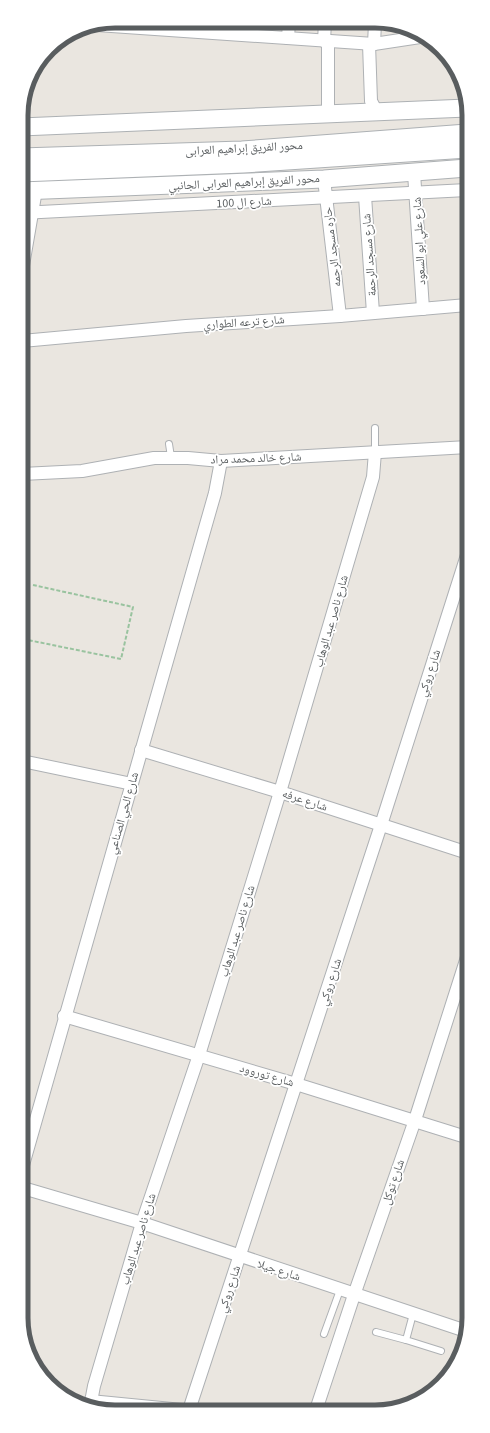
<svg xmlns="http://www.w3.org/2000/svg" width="490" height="1433" viewBox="0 0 490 1433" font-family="'Source Sans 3','Noto Naskh Arabic',sans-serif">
  <rect width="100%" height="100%" fill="#eae6e0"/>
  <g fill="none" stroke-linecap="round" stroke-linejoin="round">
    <g stroke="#aeb1b4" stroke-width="8">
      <g id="lane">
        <path d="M169 444 171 457"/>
        <path d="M375 452V428"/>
        <path d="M413 1314 406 1340 441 1351"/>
        <path d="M376 1332 406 1340"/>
        <path d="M324 1334 340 1290"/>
      </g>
    </g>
    <g stroke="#aeb1b4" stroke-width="14">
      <g id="street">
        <path d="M97 25 374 44 420 37"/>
        <path d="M288 38 289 22"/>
        <path d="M324 41 325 22"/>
        <path d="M369 44 371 101 377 112"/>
        <path d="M374 44 375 23"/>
        <path d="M22 106V127"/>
        <path d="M328 115V41"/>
        <path d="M414 173 423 309"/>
        <path d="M324 179 340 316"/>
        <path d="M365 196 373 313"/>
        <path d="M21 213 467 190"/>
        <path d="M21 277 36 190"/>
        <path d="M22 341 186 326 340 316 467 305"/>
        <path d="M22 474 82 471 154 458H188L221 461 468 447"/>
        <path d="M141 750 280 792 468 853"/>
        <path d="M22 761 132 784"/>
        <path d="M64 1016 296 1084 469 1138"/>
        <path d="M23 1165 215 493 221 461"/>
        <path d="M23 1188 142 1223 466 1331"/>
        <path d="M90 1401 182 1410"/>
        <path d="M90 1407 94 1386 142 1223 199 1055 280 792 373 477 375 452"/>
        <path d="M189 1410 381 825 468 552"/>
        <path d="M316 1410 354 1295 415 1120 468 954"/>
      </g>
    </g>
    <g stroke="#adb1b4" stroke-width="19">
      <g id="secondary">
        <path d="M21 127 467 108"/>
        <path d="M21 157 242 150 467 133"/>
        <path d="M21 173 243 164 467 149"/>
        <path d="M21 191 324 179 467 168"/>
      </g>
    </g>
    <path stroke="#99c39f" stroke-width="2" stroke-dasharray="4 2" stroke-linecap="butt" d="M22 645 23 639 121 659 133 607 33 585"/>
    <use href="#lane" stroke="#fff" stroke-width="6"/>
    <use href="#street" stroke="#fff" stroke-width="12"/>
    <use href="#secondary" stroke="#fff" stroke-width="17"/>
  </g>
  <g text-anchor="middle" stroke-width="3.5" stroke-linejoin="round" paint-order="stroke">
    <g font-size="12" fill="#595d5f" stroke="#fff">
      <text transform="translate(244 148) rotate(-3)" y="4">محور الفريق إبراهيم العرابى</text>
      <text transform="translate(244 182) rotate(-3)" y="4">محور الفريق إبراهيم العرابى الجانبي</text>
      <text transform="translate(244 202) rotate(-3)" y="4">شارع ال 100</text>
      <text transform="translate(419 241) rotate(-93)" y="4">شارع علي ابو السعود</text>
      <text transform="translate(332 247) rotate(-97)" y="4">حاره مسجد الرحمه</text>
      <text transform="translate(369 255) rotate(-94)" y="4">شارع مسجد الرحمة</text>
      <text transform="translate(244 322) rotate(-4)" y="4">شارع ترعه الطواري</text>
      <text transform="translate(256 458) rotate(-2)" y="4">شارع خالد محمد مراد</text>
      <text transform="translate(331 621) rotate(-74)" y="4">شارع ناصر عبد الوهاب</text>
      <text transform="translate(429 673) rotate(-72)" y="4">شارع روكي</text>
      <text transform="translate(305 800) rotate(18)" y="4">شارع عرفه</text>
      <text transform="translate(123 813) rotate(-74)" y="4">شارع الحي الصناعي</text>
      <text transform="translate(237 931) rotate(-73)" y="4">شارع ناصر عبد الوهاب</text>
      <text transform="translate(330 982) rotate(-72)" y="4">شارع روكي</text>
      <text transform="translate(267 1075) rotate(16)" y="4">شارع توروود</text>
      <text transform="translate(393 1182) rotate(-71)" y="4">شارع توكل</text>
      <text transform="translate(138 1239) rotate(-73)" y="4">شارع ناصر عبد الوهاب</text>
      <text transform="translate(279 1270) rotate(18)" y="4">شارع جيلا</text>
      <text transform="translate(229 1289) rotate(-72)" y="4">شارع روكي</text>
    </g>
  </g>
  <path d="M0 0H490V1433H0ZM115 28H375A87 87 0 0 1 462 115V1318A87 87 0 0 1 375 1405H115A87 87 0 0 1 28 1318V115A87 87 0 0 1 115 28Z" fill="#fff" fill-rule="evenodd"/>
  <path fill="none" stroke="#595d5f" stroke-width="5" d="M115 28H375A87 87 0 0 1 462 115V1318A87 87 0 0 1 375 1405H115A87 87 0 0 1 28 1318V115A87 87 0 0 1 115 28Z"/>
</svg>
